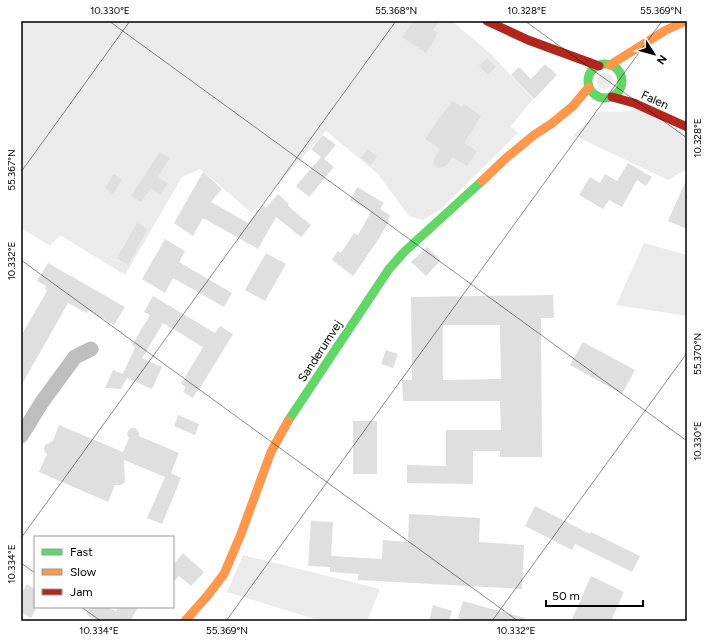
<svg xmlns="http://www.w3.org/2000/svg" width="708" height="642" viewBox="0 0 708 642" font-family="Figtree,sans-serif">
  <rect width="100%" height="100%" fill="#fff"/>
  <g fill="#ebebeb">
    <path d="M21 21H452L491 54 533 99 511 126 518 133 440 210 423 220 409 216 377 173 326 131 252 213 200 169 182 177 125 275 60 235 50 246 21 228Z"/>
    <circle cx="605" cy="81" r="8"/>
    <path d="M643 109 687 135V169L668 180 573 135 599 112H619Z"/>
    <path d="M644 243 687 255V316L616 305Z"/>
    <path d="M243 555 380 589 367 621H321L227 592Z"/>
  </g>
  <g fill="#dfdfdf" fill-rule="evenodd">
    <path d="M414 21H439L433 30 438 33 426 53 402 37Z"/>
    <path d="M487 58 496 67 488 75 479 66Z"/>
    <path d="M545 64 557 75 534 99 511 75 519 67 531 79Z"/>
    <path d="M452 101 462 107 464 104 481 116 464 143 477 151 467 166 452 157 447 165 441 168H438L434 164V159L440 149 425 139Z"/>
    <path d="M323 135 336 145 324 159 334 167 309 197 296 186 321 157 311 149Z"/>
    <path d="M368 149 377 156 371 165 361 158Z"/>
    <path d="M160 152 170 158 158 177 168 183 160 195 151 188 141 202 131 196Z"/>
    <path d="M628 163 652 177 646 186 637 180 622 207 609 200 603 209 579 195 590 177 600 183 605 174 617 181Z"/>
    <path d="M203 172 222 189 211 202 248 223 263 205 266 208 278 194 289 204 288 206 311 225 301 237 276 217 258 249 203 218 193 236 174 223Z"/>
    <path d="M114 174 122 180 113 194 105 188Z"/>
    <path d="M687 178V229L668 221Z"/>
    <path d="M357 187 384 203 380 209 390 215 388 220 389 221 378 240 353 276 332 260 338 251 341 253 354 233 358 235 371 212 350 200Z"/>
    <path d="M137 223 148 229 128 265 117 258Z"/>
    <path d="M165 239 185 251 179 262 232 293 224 307 173 278 165 293 142 279Z"/>
    <path d="M427 247 441 260 426 276 411 262Z"/>
    <path d="M266 253 286 264 265 301 245 290Z"/>
    <path d="M48 263 125 307 114 325 88 310 87 313 68 303 21 386V336L47 291 45 289 46 286 37 281Z"/>
    <path d="M553 295 554 318H541L542 457H500V451H473V484L407 483V465L446 466V430H501L500 401H403L402 380H412L411 297ZM443 325H500L501 379 443 380Z"/>
    <path d="M153 296 215 333 220 326 233 334 197 393 196 392 193 398 183 392 186 387 181 384 203 347 163 323 142 358 162 367 152 389 127 378 121 389 105 388 113 370 123 374 135 347 132 345 150 315 144 312Z"/>
    <path d="M583 342 635 370 622 394 570 365Z"/>
    <path d="M386 350 398 354 393 368 381 364Z"/>
    <path d="M178 415 199 424 195 435 174 426Z"/>
    <rect x="353" y="421" width="24" height="53"/>
    <path d="M59 425 123 452 129 438 127 435 128 431 131 428H135L139 432V436L179 453 171 473 181 478 162 524 147 518 165 477 124 460 125 482 121 485H115L108 502 39 472 47 454 44 451V448L45 445 53 441Z"/>
    <path d="M535 506 590 534 591 532 640 556 632 572 575 544 572 550 525 526Z"/>
    <path d="M409 514 480 518 479 542 524 545 522 589 358 580V574L330 572V567L308 566 311 521 333 522 331 556 382 559 383 540 408 542Z"/>
    <path d="M183 553 204 572 191 586 179 576 173 582V565Z"/>
    <path d="M591 576 624 592 611 621H571Z"/>
    <path d="M27 584 35 589V611L31 618 21 612V594Z"/>
    <path d="M463 601 525 618 524 621H469L458 618Z"/>
    <path d="M433 605 452 611 449 621H429Z"/>
    <path d="M90 607H108L116 611 118 607H138L131 620 133 621H97L86 614Z"/>
  </g>
  <g fill="none" stroke-linecap="round" stroke-linejoin="round">
    <path stroke="#bebebe" stroke-width="15" d="M21 436 42 402 75 357 91 349"/>
    <g stroke="#63d668" stroke-width="9">
      <circle cx="605" cy="81" r="17"/>
      <path d="M288 421 389 269 404 252 482 181"/>
    </g>
    <g stroke="#ff974d" stroke-width="9">
      <path d="M610 65 666 30 686 21"/>
      <path d="M482 181 505 159 534 135 551 124 573 106 589 87"/>
      <path d="M185 621 208 595 224 574 241 534 271 452 288 421"/>
    </g>
    <g stroke="#b3261e" stroke-width="9">
      <path d="M487 21 528 40 599 66"/>
      <path d="M612 97 634 103 687 127"/>
    </g>
  </g>
  <path fill="none" stroke="#000" stroke-width="1" stroke-opacity="0.45" d="M109 21 687 441M525 21 687 138M21 172 130 21M21 260 518 621M21 538 396 21M21 563 35 573M81 607 101 621M226 621 662 21M492 621 687 353"/>
  <g text-anchor="middle" stroke-width="4" stroke-linejoin="round" paint-order="stroke">
    <g font-size="12" fill="#000" stroke="#fff">
      <text transform="translate(655 100) rotate(24)" y="4">Falen</text>
      <text transform="translate(320 351) rotate(-57)" y="4">Sanderumvej</text>
    </g>
  </g>
  <rect width="708" height="642" fill="none" stroke="#ffffff" stroke-width="44"/>
  <rect x="34" y="536" width="140" height="72" fill="#ffffff" stroke="#999999"/>
  <rect x="42" y="549" width="20" height="6" fill="#63d668" stroke="#999999"/>
  <text x="70" y="556" font-size="12" fill="#000000">Fast</text>
  <rect x="42" y="569" width="20" height="6" fill="#ff974d" stroke="#999999"/>
  <text x="70" y="576" font-size="12" fill="#000000">Slow</text>
  <rect x="42" y="589" width="20" height="6" fill="#b3261e" stroke="#999999"/>
  <text x="70" y="596" font-size="12" fill="#000000">Jam</text>
  <g transform="translate(654 54) rotate(126)" stroke="#ffffff" stroke-width="3" paint-order="stroke">
  <path d="M0-3L7 15L0 10L-7 15Z" fill="#000000"/>
  <text y="-6" font-size="11" font-weight="bold" text-anchor="middle" fill="#000000">N</text>
  </g>
  <path d="M546 600v6h97v-6" fill="none" stroke="#000000" stroke-width="2"/>
  <text x="552" y="600" font-size="12" fill="#000000" stroke="#ffffff" stroke-width="3" paint-order="stroke">50 m</text>
  <rect x="22" y="22" width="664" height="598" fill="none" stroke="#000" stroke-width="1.5"/>
  <g font-size="10" text-anchor="middle" fill="#000">
    <text x="110" y="14">10.330°E</text>
    <text x="396" y="14">55.368°N</text>
    <text x="527" y="14">10.328°E</text>
    <text x="661" y="14">55.369°N</text>
    <text transform="translate(697 138) rotate(-90)" y="4">10.328°E</text>
    <text transform="translate(11 170) rotate(-90)" y="4">55.367°N</text>
    <text transform="translate(11 261) rotate(-90)" y="4">10.332°E</text>
    <text transform="translate(697 354) rotate(-90)" y="4">55.370°N</text>
    <text transform="translate(697 441) rotate(-90)" y="4">10.330°E</text>
    <text transform="translate(11 564) rotate(-90)" y="4">10.334°E</text>
    <text x="99" y="634">10.334°E</text>
    <text x="227" y="634">55.369°N</text>
    <text x="516" y="634">10.332°E</text>
  </g>
</svg>
